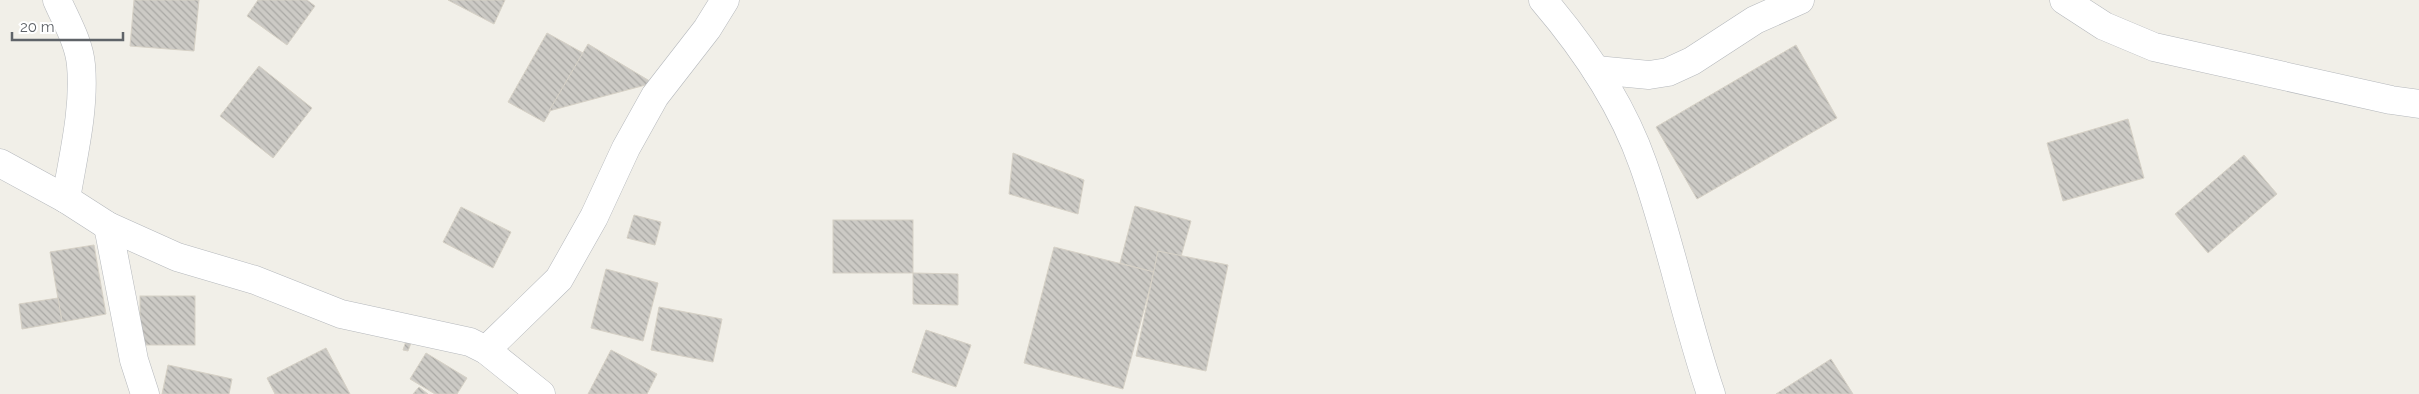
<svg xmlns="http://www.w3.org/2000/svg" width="2419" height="394" viewBox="0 0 2419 394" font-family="Raleway,sans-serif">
  <defs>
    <pattern id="building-back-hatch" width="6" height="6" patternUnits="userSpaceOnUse" patternTransform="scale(1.25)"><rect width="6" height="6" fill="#cccac5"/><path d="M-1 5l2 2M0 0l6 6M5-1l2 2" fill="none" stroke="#a9a8a4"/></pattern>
  </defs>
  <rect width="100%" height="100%" fill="#f1efe8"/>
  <g fill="url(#building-back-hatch)" stroke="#d6d1c6">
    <path d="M134 0H199L194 51 130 46Z"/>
    <path d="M258 0H307L315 6 287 45 247 16Z"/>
    <path d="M448 0H505L494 24Z"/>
    <path d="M547 33 583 53 544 122 508 102Z"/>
    <path d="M588 44 653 83 549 111Z"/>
    <path d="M1796 45 1837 118 1697 199 1656 127Z"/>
    <path d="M259 66 312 108 273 158 220 116Z"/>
    <path d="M2128 119 2144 178 2063 201 2047 143Z"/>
    <path d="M1013 153 1084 180 1078 214 1009 194Z"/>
    <path d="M2244 155 2277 194 2208 253 2175 214Z"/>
    <path d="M1135 206 1191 221 1175 278 1120 263Z"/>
    <path d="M461 207 511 232 493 268 443 242Z"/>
    <path d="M634 215 661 222 655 245 627 238Z"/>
    <rect x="833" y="220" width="80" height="53"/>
    <path d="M94 245 106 314 62 322 50 252Z"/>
    <path d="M1054 247 1154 272 1123 389 1024 363Z"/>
    <path d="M1158 251 1228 265 1206 371 1136 356Z"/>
    <path d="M606 269 658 283 643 341 591 328Z"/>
    <path d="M913 273 958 274V305L913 304Z"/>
    <rect x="140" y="296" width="55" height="49"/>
    <path d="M58 298 62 322 22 329 19 304Z"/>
    <path d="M659 307 722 319 713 362 651 350Z"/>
    <path d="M926 330 971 345 956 387 912 372Z"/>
    <path d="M406 341 411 343 408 351 403 350Z"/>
    <path d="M326 348 350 394H275L267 378Z"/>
    <path d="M611 350 657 374 647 394H588Z"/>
    <path d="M426 353 467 378 457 394H435L410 379Z"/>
    <path d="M1831 359 1853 394H1776Z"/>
    <path d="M168 365 232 379 229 394H162Z"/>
    <path d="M419 387 428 394H413Z"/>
  </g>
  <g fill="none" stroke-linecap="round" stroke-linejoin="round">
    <g stroke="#b5b8bc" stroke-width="29">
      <g id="street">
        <path d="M57 0C66 21 79 42 81 65 85 109 73 156 66 199"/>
        <path d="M1543 0C1584 48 1622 104 1643 164 1670 239 1685 318 1711 394"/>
        <path d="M2064 0 2104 26 2154 47 2391 100 2419 104"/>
        <path d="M1596 70 1649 75 1668 72 1692 61 1755 20 1800 0"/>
        <path d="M0 163 66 199 108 226 177 257 255 280 341 314 470 342 486 350 541 394"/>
        <path d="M108 226 134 360 145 394"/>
        <path d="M486 350 559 279 594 217 626 148 655 96 707 29 725 0"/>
      </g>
    </g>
    <use href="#street" stroke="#fff" stroke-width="28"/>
  </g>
  <path d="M12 32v8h111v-8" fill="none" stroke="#5f6368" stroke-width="2.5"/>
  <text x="20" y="32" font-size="15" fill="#5f6368" stroke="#ffffff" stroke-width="4" paint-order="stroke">20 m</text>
</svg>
